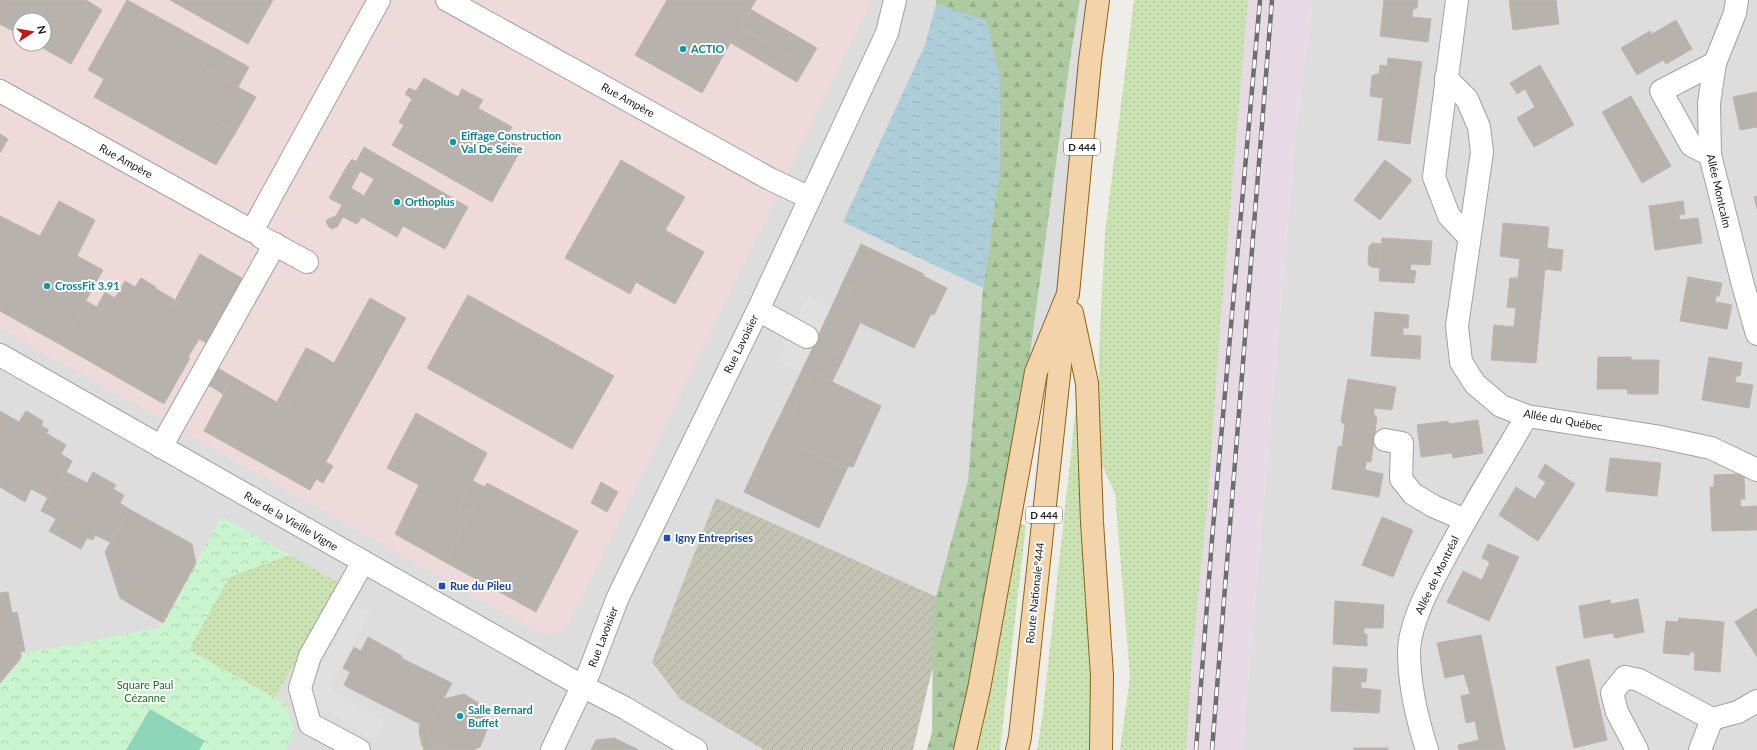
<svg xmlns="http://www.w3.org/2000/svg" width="1757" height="750" viewBox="0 0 1757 750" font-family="Lato,sans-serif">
  <defs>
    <pattern id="construction-furrows" width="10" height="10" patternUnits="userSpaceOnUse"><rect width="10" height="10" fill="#c3c3b4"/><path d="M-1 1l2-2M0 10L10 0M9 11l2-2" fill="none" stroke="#a7a79a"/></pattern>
    <pattern id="grass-dots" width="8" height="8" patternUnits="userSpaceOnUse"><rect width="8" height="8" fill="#cbe3b3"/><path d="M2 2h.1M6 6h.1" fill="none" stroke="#aec29a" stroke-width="1.8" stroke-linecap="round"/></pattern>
    <pattern id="forest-firs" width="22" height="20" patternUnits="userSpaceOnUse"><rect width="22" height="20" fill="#adcaa1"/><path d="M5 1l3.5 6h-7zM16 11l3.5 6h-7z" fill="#95ad8a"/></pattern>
    <pattern id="park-crowns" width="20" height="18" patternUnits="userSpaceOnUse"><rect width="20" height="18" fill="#caf4cd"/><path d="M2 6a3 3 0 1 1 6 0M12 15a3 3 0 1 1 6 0" fill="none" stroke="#add1b0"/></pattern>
    <pattern id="water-ripples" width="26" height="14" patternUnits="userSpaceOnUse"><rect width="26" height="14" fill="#adced8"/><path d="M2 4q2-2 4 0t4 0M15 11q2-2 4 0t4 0" fill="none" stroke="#95b1b9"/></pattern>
  </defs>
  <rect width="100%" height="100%" fill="#efede7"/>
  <g fill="#dedddd" fill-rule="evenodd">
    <path d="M0 0H1100L1068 294 882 750H0ZM20 20H44V44H20Z"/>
    <path d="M1313 0H1757V750H1242L1296 129Z"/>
  </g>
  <path fill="#eedad9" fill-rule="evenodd" d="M0 0H872L573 616 560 632 540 633 0 328ZM20 20H44V44H20Z"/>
  <path fill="#e8dae5" d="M1232 0H1313L1296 129 1242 750H1173Z"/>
  <path fill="url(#construction-furrows)" d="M716 498 948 602 913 750H764L680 699 652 662Z"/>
  <g fill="url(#grass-dots)">
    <path d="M1134 0H1248L1219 339 1208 498 1192 659 1186 750H1120L1130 677 1115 493 1102 466 1099 436V351L1105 233Z"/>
    <path d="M1078 388 1094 661V750H1037L1042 720Z"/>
    <path d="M1018 523 1026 525 1000 750H976Z"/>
    <path d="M290 555 339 583 275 698 188 650 229 577Z"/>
  </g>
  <path fill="url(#forest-firs)" d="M936 0H1080L1071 53 1021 419 957 750H927L932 732 933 608 968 481 983 288 1000 168 999 74 986 21 936 4Z"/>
  <path fill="url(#park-crowns)" d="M222 517 290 555 229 577 189 650 286 704 294 732 285 750H0V684L25 653 159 628Z"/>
  <path fill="#8ed5ba" d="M150 709 205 741 199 750H126Z"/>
  <g fill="#e0e0e0">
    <path d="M808 295 832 306 800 373 777 361Z"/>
    <path d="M354 604 371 613 333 682 330 689 386 722 375 740 307 700 317 676Z"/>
  </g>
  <path fill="url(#water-ripples)" d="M936 4 986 20 999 74 1000 168 983 288 843 222 925 45Z"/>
  <g fill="#b8b2ad" stroke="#bfb4ab">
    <path d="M0 0H86L102 10 71 64 36 44H44V20H20V35L0 24Z"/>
    <path d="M127 0 213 47 203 66 238 87 218 121 236 132 216 165 94 97 104 79 88 70Z"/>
    <path d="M170 0H273L268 9 265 6 261 13 264 16 248 44Z"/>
    <path d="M667 0H756L740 27 799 61 792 75 732 40 702 93 635 55Z"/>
    <path d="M1384 0H1418L1417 8 1413 9 1412 17 1431 19 1428 42 1380 36Z"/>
    <path d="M1509 0H1556L1559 24 1513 30Z"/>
    <path d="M265 6 268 9 264 16 261 13Z"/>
    <path d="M750 9 817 48 797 82 731 43 732 40 792 75 799 61 740 27Z"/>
    <path d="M1676 20 1692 49 1666 64 1663 60 1637 75 1621 48 1650 31 1652 34Z"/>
    <path d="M213 47 249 67 238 87 203 66Z"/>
    <path d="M1388 58 1422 62 1410 144 1378 140Z"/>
    <path d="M1380 65 1387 66 1383 98 1370 96 1372 76 1376 74H1379Z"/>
    <path d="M1540 65 1574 125 1534 147 1517 118 1535 107 1525 89 1517 94 1510 83Z"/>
    <path d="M424 78 512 127 505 139 522 148 492 202 392 145 404 125 399 122 412 99 405 94 409 88 416 91Z"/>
    <path d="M238 87 256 97 236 132 218 121Z"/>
    <path d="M462 89 483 100 478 108 458 97Z"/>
    <path d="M1757 92V127L1740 130 1733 97Z"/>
    <path d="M1631 96 1671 166 1642 183 1602 112Z"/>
    <path d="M0 134 8 139 0 153Z"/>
    <path d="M364 147 468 207 445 249 403 226 397 237 362 217 357 224 343 217 337 227 331 229 328 226 326 221 328 219 336 216 342 205 329 198 346 168 358 175 351 188 364 196 374 179 360 171 363 166 356 162Z"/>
    <path d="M352 159 363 166 358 175 346 168Z"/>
    <path d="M621 160 685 197 665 230 704 252 675 304 636 282 630 294 565 258Z"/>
    <path d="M1385 160 1412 180 1380 220 1354 200Z"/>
    <path d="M1757 196V209L1754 197Z"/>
    <path d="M59 201 95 220 77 256 103 270 61 345 0 311V216L40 236Z"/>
    <path d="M1683 201 1685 214 1679 215 1680 220 1698 218 1702 243 1655 250 1649 206Z"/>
    <path d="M1503 223 1549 227 1536 363 1491 360 1494 325 1514 327 1516 308 1507 307 1510 278H1518L1520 259 1500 256Z"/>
    <path d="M1382 238 1432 241 1430 265 1411 264 1410 270 1416 271 1414 283 1379 281Z"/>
    <path d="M1372 243 1382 244 1380 268 1371 267 1368 264 1369 246Z"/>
    <path d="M861 244 924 274 923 276 947 288 934 315 931 314 914 348 840 313 852 287 843 282Z"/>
    <path d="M1547 248 1563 250 1561 271 1545 269Z"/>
    <path d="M200 254 245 280 211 345 199 339 188 357 190 358 164 404 61 345 86 301 97 307 105 292 115 298 125 281 135 287 141 278 156 287 151 295 172 306Z"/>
    <path d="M1688 277 1722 283 1719 296H1716L1715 302 1732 305 1727 329 1680 321Z"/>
    <path d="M843 282 852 287 840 313 860 323 844 357 815 343Z"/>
    <path d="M155 288 175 300 172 306 151 295Z"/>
    <path d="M468 295 614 376 572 449 427 368Z"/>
    <path d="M370 298 406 318 310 490 204 431 233 377 287 408 317 353 334 363Z"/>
    <path d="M1375 312 1409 315 1408 328H1403V335L1421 336 1420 359 1371 356Z"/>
    <path d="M815 343 844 357 832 382 812 372 788 421 780 416Z"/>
    <path d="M306 348 317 353 287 408 277 402Z"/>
    <path d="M1598 357H1631V360H1659L1658 394H1628L1627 389H1597Z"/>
    <path d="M1709 357 1742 363 1740 376H1736L1735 382 1753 385 1749 408 1702 400Z"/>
    <path d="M216 367 233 377 223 394 207 384Z"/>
    <path d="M812 372 881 406 853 467 849 466 847 469 771 434 780 416 788 421Z"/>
    <path d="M1348 379 1396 387 1392 410 1374 408V415L1377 417 1371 462H1366L1365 470 1383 474 1379 497 1332 489 1338 447 1342 446 1345 424 1341 422Z"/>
    <path d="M0 411 19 422 26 411 43 421 41 426 49 430 46 433 66 445 61 454 72 461 62 480 71 485 76 477 87 483 93 472 116 485 113 489 124 495 120 503 129 509 110 542 95 535 93 540 87 538 81 549 49 531 56 519 51 516 54 510 44 505 51 492 41 487 37 492 31 489 25 502 0 487Z"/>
    <path d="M416 413 487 453 459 507 471 514 445 562 395 534 419 485 387 468Z"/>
    <path d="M1478 420 1483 453 1453 458 1452 453 1421 457 1417 425 1448 421 1449 424Z"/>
    <path d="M771 434 847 469 819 528 744 492Z"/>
    <path d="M1610 458 1661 463 1657 496 1606 491Z"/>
    <path d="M326 462 333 466 323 483 316 479Z"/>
    <path d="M1545 464 1575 484 1538 541 1499 515 1516 487 1535 499 1546 482 1538 477Z"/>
    <path d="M66 472 76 477 71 485 62 480Z"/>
    <path d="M1744 474 1745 499H1740L1741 507 1757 506V530L1712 531 1710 487H1714V475Z"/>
    <path d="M473 481 485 487 471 514 459 507Z"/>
    <path d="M601 482 618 492 607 512 591 503Z"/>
    <path d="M487 483 578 531 536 612 445 562Z"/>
    <path d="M41 487 51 492 48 498 37 492Z"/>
    <path d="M44 505 54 510 51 516 41 511Z"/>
    <path d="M129 509 192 544 196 563 163 623 120 598 105 552Z"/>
    <path d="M1382 517 1413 530 1393 577 1362 565Z"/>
    <path d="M1488 544 1519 557 1489 621 1447 602 1463 571 1482 580 1490 562 1482 558Z"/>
    <path d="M8 592 12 613 17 612 25 651 20 652 21 658 0 683V593Z"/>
    <path d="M1638 599 1644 632 1615 638 1613 633 1584 638 1579 606 1610 600 1611 604Z"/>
    <path d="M1335 601 1384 605 1383 628H1364V634H1367V646L1333 644Z"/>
    <path d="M1757 608V657L1735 622Z"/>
    <path d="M1679 618 1724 622 1720 672 1694 670 1695 652H1690L1689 655 1663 653 1666 621 1678 622Z"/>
    <path d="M1481 635 1505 750H1459L1458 745 1479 740 1475 721 1466 723 1461 696 1470 694 1464 674 1445 678 1437 643Z"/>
    <path d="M368 637 377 642 353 690 344 685 350 672 343 668 354 647 361 651Z"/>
    <path d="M377 642 402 656 401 658 452 683 428 728 431 743 445 750H423L424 747 422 746 419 732 420 724 353 690Z"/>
    <path d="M1589 659 1607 740 1574 748 1556 667Z"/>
    <path d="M1333 667 1367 669 1366 682H1361V688L1381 690 1379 713 1331 711Z"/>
    <path d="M464 694 482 705 488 727 480 747 473 750H445L431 743 428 728 443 699Z"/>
    <path d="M614 738 639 750H591L596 740Z"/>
    <rect x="1354" y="748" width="34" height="2"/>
  </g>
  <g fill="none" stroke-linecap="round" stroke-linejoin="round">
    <g stroke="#a1a1a1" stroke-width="24">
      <g id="minor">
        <path d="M447 0 770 179 810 198"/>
        <path d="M1457 0 1434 177 1449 216 1469 237"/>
        <path d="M1737 0 1735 13 1715 63 1709 103 1710 155 1743 285 1757 334"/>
        <path d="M1446 78 1467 99 1479 127 1482 152 1457 326 1461 362 1475 384 1501 406 1527 416 1655 436 1711 448 1757 470"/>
        <path d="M0 91 252 231 379 0"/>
        <path d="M1710 155 1691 145 1661 91 1715 63"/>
        <path d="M261 237 307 262"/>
        <path d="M758 310 807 337"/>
        <path d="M0 355 582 686 625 708 696 750"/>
        <path d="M1385 440 1402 443 1401 479 1413 494 1433 506 1465 520"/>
        <path d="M161 447 275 244"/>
        <path d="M359 750 310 724 300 688 310 656 363 562"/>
        <path d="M552 750 590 670 618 597 758 310 887 33 895 0"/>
        <path d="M1427 750C1417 719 1409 684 1409 651 1410 619 1434 578 1449 550 1474 504 1501 460 1527 416"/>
        <path d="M1637 750 1617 712 1612 693 1625 677 1639 680 1712 719"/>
        <path d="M1700 750 1712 719 1738 712 1757 701"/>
      </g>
    </g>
    <g stroke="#8b6311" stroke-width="24">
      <g id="major">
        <path d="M1072 313 1087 383 1092 522 1102 676 1101 750"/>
        <path d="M965 750 979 689 1036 372 1068 294 1090 61 1098 0"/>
        <path d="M1017 750 1020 737 1065 319"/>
      </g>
    </g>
    <use href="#minor" stroke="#fff" stroke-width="22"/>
    <use href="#major" stroke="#f2d3aa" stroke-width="22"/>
    <g stroke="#6e6e6e" stroke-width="4.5">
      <g id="rail">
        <path d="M1196 750 1212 539 1260 0"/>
        <path d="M1212 750 1272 0"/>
      </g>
    </g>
    <use href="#rail" stroke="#fff" stroke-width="3" stroke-dasharray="9" stroke-linecap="butt"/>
  </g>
  <g fill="#0f9aa8" stroke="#fff" stroke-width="1.5">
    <circle cx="683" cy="49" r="4"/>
    <circle cx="453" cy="142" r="4"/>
    <circle cx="397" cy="202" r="4"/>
    <circle cx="47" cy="286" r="4"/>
    <circle cx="460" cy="716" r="4"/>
  </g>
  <g fill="#1a4fb4" stroke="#fff" stroke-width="1.5">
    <rect x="663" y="534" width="8" height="8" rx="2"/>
    <rect x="438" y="582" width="8" height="8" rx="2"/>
  </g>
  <g text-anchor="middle" stroke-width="4" stroke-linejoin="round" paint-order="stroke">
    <g fill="#fff" stroke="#636363" stroke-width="1">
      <rect x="1064" y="139" width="36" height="16" rx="3"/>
      <rect x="1026" y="507" width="36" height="16" rx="3"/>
    </g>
    <g font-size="10" font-weight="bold" fill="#202020">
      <text x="1082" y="151">D 444</text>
      <text x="1044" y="519">D 444</text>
    </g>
    <g font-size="11" font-weight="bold" fill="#0d838f" stroke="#fff" text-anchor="start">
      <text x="691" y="53">ACTIO</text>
      <text x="461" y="140">Eiffage Construction<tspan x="461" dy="13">Val De Seine</tspan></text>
      <text x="405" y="206">Orthoplus</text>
      <text x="55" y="290">CrossFit 3.91</text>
      <text x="468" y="714">Salle Bernard<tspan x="468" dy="13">Buffet</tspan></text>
    </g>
    <g font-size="11" fill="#202020" stroke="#fff">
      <text transform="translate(628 100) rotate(29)" y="4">Rue Ampère</text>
      <text transform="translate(126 161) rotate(29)" y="4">Rue Ampère</text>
      <text transform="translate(1719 191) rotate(77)" y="4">Allée Montcalm</text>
      <text transform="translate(741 344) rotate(-64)" y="4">Rue Lavoisier</text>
      <text transform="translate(1563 420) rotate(10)" y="4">Allée du Québec</text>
      <text transform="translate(291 521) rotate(30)" y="4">Rue de la Vieille Vigne</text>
      <text transform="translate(1437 575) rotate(-64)" y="4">Allée de Montréal</text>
      <text transform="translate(1035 593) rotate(-84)" y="4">Route Nationale°444</text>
      <text transform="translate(603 637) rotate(-69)" y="4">Rue Lavoisier</text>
    </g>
    <g font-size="11" font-weight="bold" fill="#164399" stroke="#fff" text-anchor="start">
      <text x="675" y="542">Igny Entreprises</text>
      <text x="450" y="590">Rue du Pileu</text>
    </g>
    <g font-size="11" fill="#187321" stroke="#fff">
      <text x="145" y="689">Square Paul<tspan x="145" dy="13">Cézanne</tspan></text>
    </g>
  </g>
  <g transform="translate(32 32) rotate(78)"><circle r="19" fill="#ffffff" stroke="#a6a6a6"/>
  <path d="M0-3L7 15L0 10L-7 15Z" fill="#b91817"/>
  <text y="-6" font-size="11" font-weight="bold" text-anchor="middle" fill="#202020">N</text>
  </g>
</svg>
